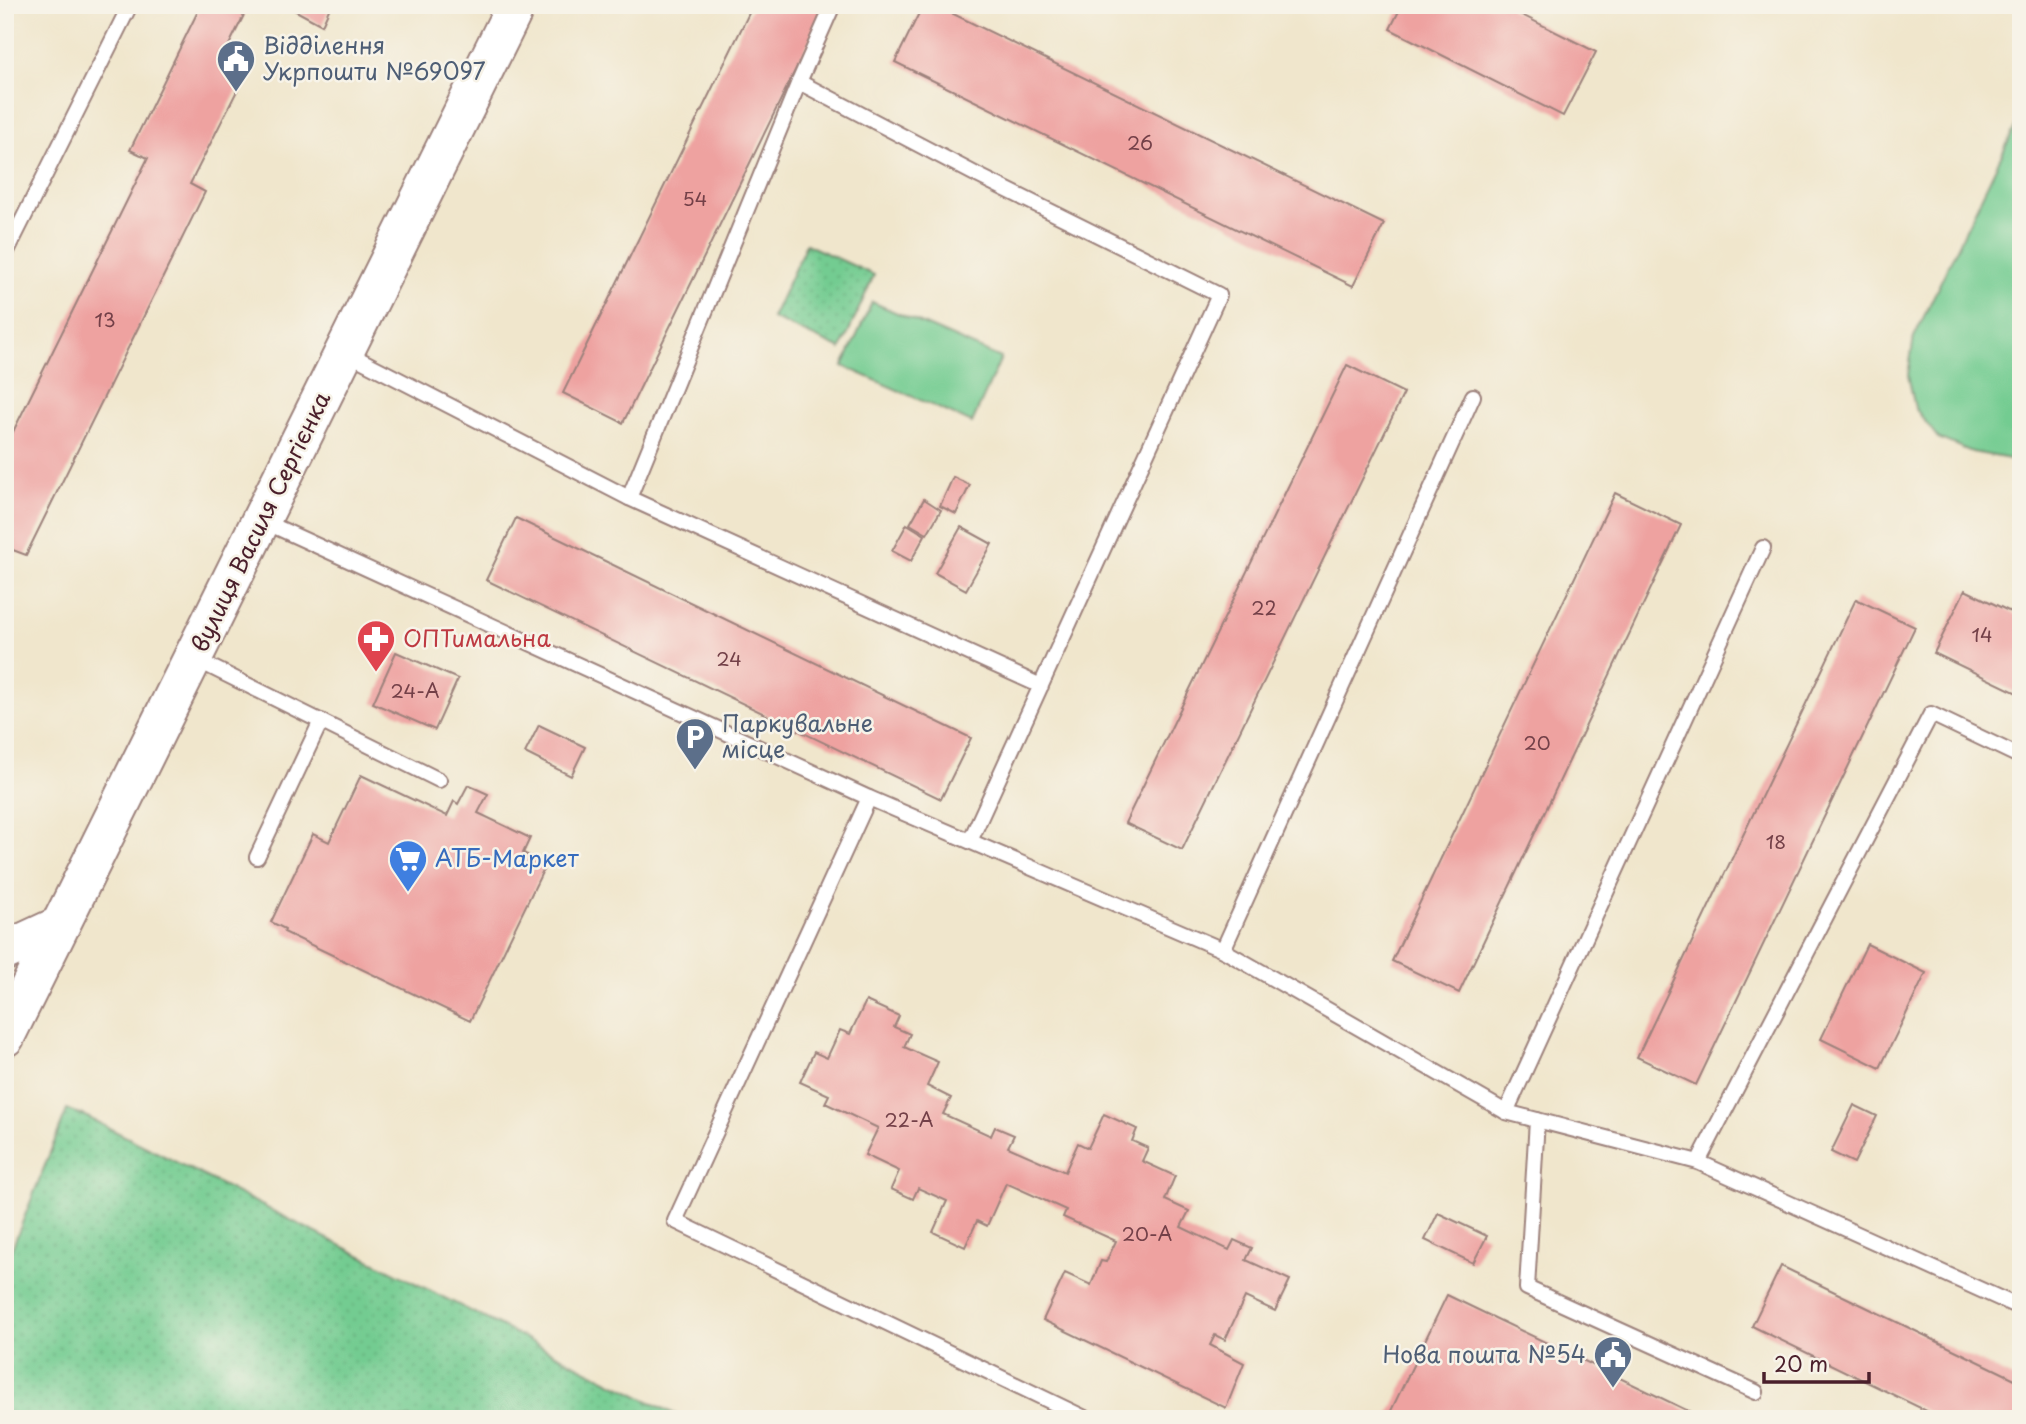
<svg xmlns="http://www.w3.org/2000/svg" width="2026" height="1424" viewBox="0 0 2026 1424" font-family="'Playpen Sans',sans-serif">
  <defs>
    <pattern id="park-dots" width="8" height="8" patternUnits="userSpaceOnUse" patternTransform="scale(1.75)"><rect width="8" height="8" fill="#73cc91"/><path d="M2 2h.1M6 6h.1" fill="none" stroke="#65af7d" stroke-width="1.8" stroke-linecap="round"/></pattern>
  </defs>
  <rect width="100%" height="100%" fill="#f7f3e8"/>
  <filter id="ink" filterUnits="userSpaceOnUse"><feTurbulence type="fractalNoise" baseFrequency=".0143" numOctaves="2"/><feDisplacementMap in="SourceGraphic" scale="14" xChannelSelector="R" yChannelSelector="G"/><feConvolveMatrix kernelMatrix="1 2 1 2 8 2 1 2 1" color-interpolation-filters="sRGB"/></filter>
  <filter id="wash" filterUnits="userSpaceOnUse"><feTurbulence type="fractalNoise" baseFrequency=".00686" numOctaves="4" result="noise"/><feDisplacementMap in="SourceGraphic" scale="28" xChannelSelector="R" yChannelSelector="G"/><feGaussianBlur stdDeviation="1.57" result="paint"/><feColorMatrix in="noise" values="0 0 0 0 0 0 0 0 0 0 0 0 0 0 0 0 0 1.4 0 .05"/><feComposite in="paint" operator="in"/></filter>
  <g filter="url(#wash)">
    <rect width="100%" height="100%" fill="#f0e6cc"/>
    <g fill="url(#park-dots)" stroke="#5e765e" stroke-width="2">
      <path d="M806 244 874 275 841 349 772 318Z"/>
      <path d="M67 1110 83 1115 684 1419H5V1266Z"/>
    </g>
    <g fill="#73cc91" stroke="#5e765e" stroke-width="2">
      <path d="M2021 115V461L1972 452 1938 438 1915 408 1908 375 1914 337Z"/>
      <path d="M872 302 1001 358 972 423 843 366Z"/>
    </g>
    <g id="blocks">
      <g fill="#eea2a0">
        <path d="M201 5H249L228 47 253 59 190 184 205 192 26 555 5 547V448L148 158 130 150Z"/>
        <path d="M285 5H331L322 25Z"/>
        <path d="M753 5H827L623 423 563 393Z"/>
        <path d="M923 5H935L1384 224 1353 286 895 62Z"/>
        <path d="M1402 5H1512L1510 9 1596 52 1563 116 1390 29Z"/>
        <path d="M1347 365 1404 393 1182 850 1125 823Z"/>
        <path d="M953 477 970 485 956 514 940 506Z"/>
        <path d="M1615 493 1681 525 1459 993 1392 961Z"/>
        <path d="M924 499 941 510 927 534 910 524Z"/>
        <path d="M516 518 971 738 941 799 486 580Z"/>
        <path d="M907 524 925 535 911 561 892 551Z"/>
        <path d="M961 527 992 544 966 590 935 573Z"/>
        <path d="M1965 590 2021 617V695L1934 653Z"/>
        <path d="M1856 599 1915 627 1696 1085 1637 1057Z"/>
        <path d="M396 652 458 679 435 730 373 703Z"/>
        <path d="M539 725 585 747 571 776 525 753Z"/>
        <path d="M361 775 447 816 454 801 458 804 468 785 488 794 478 813 530 838 523 853 546 864 470 1021 284 932 285 929 271 922 313 834 329 842Z"/>
        <path d="M1867 944 1926 973 1880 1068 1821 1039Z"/>
        <path d="M866 1001 899 1016 894 1027 910 1034 904 1047 938 1062 927 1086 951 1098 943 1114 991 1136 995 1127 1014 1135 1008 1147 1065 1172 1078 1143 1088 1148 1104 1114 1137 1129 1132 1141 1148 1148 1142 1161 1175 1176 1165 1200 1189 1211 1181 1227 1229 1250 1234 1240 1252 1248 1246 1260 1290 1280 1275 1311 1245 1297 1225 1340 1215 1335 1210 1345 1244 1363 1226 1408 1043 1320 1065 1273 1091 1285 1101 1261 1106 1262 1116 1241 1063 1217 1066 1210 1006 1183 987 1226 977 1221 965 1247 933 1232 947 1201 918 1188 913 1199 891 1189 899 1171 865 1155 878 1128 825 1103 829 1095 800 1082 814 1052 827 1058 840 1030 850 1034Z"/>
        <path d="M1854 1105 1877 1116 1854 1163 1831 1152Z"/>
        <path d="M1438 1213 1487 1236 1473 1263 1425 1240Z"/>
        <path d="M1781 1266 2021 1382V1419H1943L1752 1326Z"/>
        <path d="M1447 1295 1705 1419H1387Z"/>
      </g>
    </g>
  </g>
  <g filter="url(#ink)">
    <use href="#blocks" fill-opacity="0" stroke="#9d827c" stroke-width="2"/>
    <g fill="none" stroke-linecap="round" stroke-linejoin="round">
      <g stroke="#9d827c" stroke-width="18">
        <g id="service">
          <path d="M799 82 833 5"/>
          <path d="M5 255 130 5"/>
          <path d="M347 353 629 498"/>
          <path d="M263 521 869 798 1223 950 1506 1112 1698 1162 2021 1308"/>
          <path d="M195 659 439 780"/>
          <path d="M869 798 675 1221 1087 1419"/>
          <path d="M970 841 1219 295 977 175 799 82 629 498 1041 686"/>
          <path d="M257 857 321 721"/>
          <path d="M1223 950 1473 396"/>
          <path d="M1506 1112 1763 548"/>
          <path d="M1537 1120 1527 1288 1756 1392"/>
          <path d="M1698 1162 1931 714 2021 757"/>
        </g>
      </g>
      <g stroke="#9d827c" stroke-width="42">
        <g id="secondary">
          <path d="M5 951 59 926"/>
          <path d="M5 1037 516 5"/>
        </g>
      </g>
      <use href="#service" stroke="#fff" stroke-width="14"/>
      <use href="#secondary" stroke="#fff" stroke-width="38"/>
    </g>
  </g>
  <defs>
    <g id="civic-pin" transform="scale(2.0125)"><path d="M0 17L-7.5 6A9.5 9.5 0 1 1 7.5 6Z" fill="#5c6f8a" stroke="#f7f3e8"/><path d="M-.6-6.5H3V-4.5H.6V-3L4-1V1h2V6H-6V1h2V-1L-.6-3ZM-1.2 2.5V6h2.4V2.5Z" fill="#fff"/></g>
    <g id="pharmacy-pin" transform="scale(2.0125)"><path d="M0 17L-7.5 6A9.5 9.5 0 1 1 7.5 6Z" fill="#e0444e" stroke="#f7f3e8"/><path d="M-2-6h4v4h4v4h-4v4h-4v-4h-4v-4h4Z" fill="#fff"/></g>
    <g id="parking-pin" transform="scale(2.0125)"><path d="M0 17L-7.5 6A9.5 9.5 0 1 1 7.5 6Z" fill="#5c6f8a" stroke="#f7f3e8"/><path d="M-3.5-5.5H1a3.5 3.5 0 0 1 0 7H-1V5.5H-3.5ZM-1-3.4V-.6H.8a1.4 1.4 0 0 0 0-2.8Z" fill="#fff"/></g>
    <g id="supermarket-pin" transform="scale(2.0125)"><path d="M0 17L-7.5 6A9.5 9.5 0 1 1 7.5 6Z" fill="#3f7fe0" stroke="#f7f3e8"/><path d="M-6-5.5h2.5l.6 2H6L4.5 2H-2.5L-4.4-4H-6ZM-1.5 3.2a1.3 1.3 0 1 0 .1 0ZM3 3.2a1.3 1.3 0 1 0 .1 0Z" fill="#fff"/></g>
  </defs>
  <g fill-rule="evenodd">
    <use href="#civic-pin" x="236" y="59"/>
    <use href="#pharmacy-pin" x="376" y="639"/>
    <use href="#parking-pin" x="695" y="737"/>
    <use href="#supermarket-pin" x="408" y="859"/>
    <use href="#civic-pin" x="1613" y="1355"/>
  </g>
  <g text-anchor="middle" stroke-width="5" stroke-linejoin="round" paint-order="stroke">
    <g font-size="19" fill="#734048">
      <text x="1140" y="150">26</text>
      <text x="695" y="206">54</text>
      <text x="105" y="327">13</text>
      <text x="1264" y="615">22</text>
      <text x="1982" y="642">14</text>
      <text x="729" y="666">24</text>
      <text x="415" y="698">24-А</text>
      <text x="1537" y="750">20</text>
      <text x="1776" y="849">18</text>
      <text x="909" y="1127">22-А</text>
      <text x="1147" y="1241">20-А</text>
    </g>
    <g font-size="23" fill="#4e5e75" stroke="#f7f3e8" text-anchor="start">
      <text x="263" y="54">Відділення<tspan x="263" dy="26">Укрпошти №69097</tspan></text>
      <text x="722" y="732">Паркувальне<tspan x="722" dy="26">місце</tspan></text>
      <text x="1586" y="1363" text-anchor="end">Нова пошта №54</text>
    </g>
    <g font-size="23" fill="#4a1f2b" stroke="#f7f3e8">
      <text transform="translate(261 522) rotate(-64)" y="8">вулиця Василя Сергієнка</text>
    </g>
    <g font-size="23" fill="#be3a42" stroke="#f7f3e8" text-anchor="start">
      <text x="403" y="647">ОПТимальна</text>
    </g>
    <g font-size="23" fill="#366cbe" stroke="#f7f3e8" text-anchor="start">
      <text x="435" y="867">АТБ-Маркет</text>
    </g>
  </g>
  <rect width="2026" height="1424" fill="none" stroke="#f7f3e8" stroke-width="28"/>
  <path d="M1764 1372v10h105v-10" fill="none" stroke="#4a1f2b" stroke-width="3.5"/>
  <text x="1774" y="1372" font-size="21" fill="#4a1f2b" stroke="#f7f3e8" stroke-width="5" paint-order="stroke">20 m</text>
</svg>
